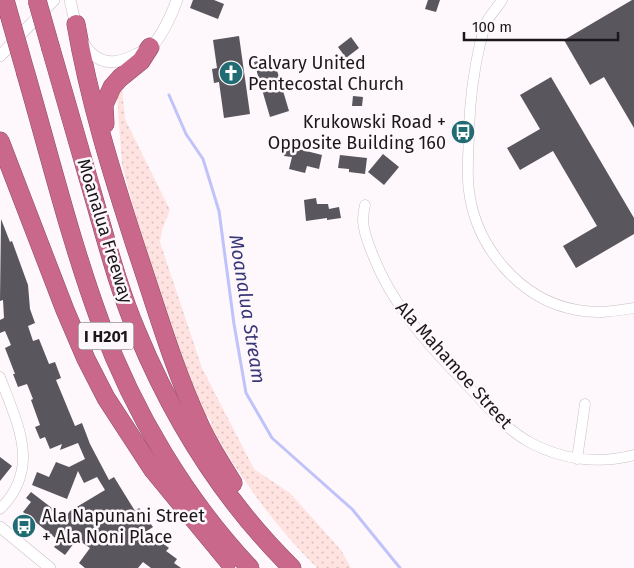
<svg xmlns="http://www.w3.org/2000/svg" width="634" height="568" viewBox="0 0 634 568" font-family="'Fira Sans',sans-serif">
  <defs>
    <pattern id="grass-dots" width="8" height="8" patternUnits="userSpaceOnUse" patternTransform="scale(1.25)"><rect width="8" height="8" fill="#ffe3e1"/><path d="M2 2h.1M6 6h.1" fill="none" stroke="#dac2c0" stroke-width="1.8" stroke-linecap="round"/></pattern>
  </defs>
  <rect width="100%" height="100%" fill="#fef8fc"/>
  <path fill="url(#grass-dots)" d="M122 90 125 119 170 210 162 230 160 242 202 368 254 469 290 493 341 550 351 568H317C273 524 241 479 210 425L212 424 208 416 206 417 179 352 140 231 122 165 117 96Z"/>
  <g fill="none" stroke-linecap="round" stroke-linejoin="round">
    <path stroke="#bfc3fa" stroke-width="3" d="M169 95 186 134 203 159 219 211 234 324 246 393 272 438 352 509 400 568"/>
  </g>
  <g fill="#5a565e">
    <path d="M193 0H214L224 4 218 19 190 8Z"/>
    <path d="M428 0H440L436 12 425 9Z"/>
    <path d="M632 0H634V128L604 77 590 85 564 40Z"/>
    <path d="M239 36 250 114 224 118 219 82 214 83 212 69 217 68 213 40Z"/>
    <path d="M351 37 359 48 346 58 338 47Z"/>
    <path d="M273 57 289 111 270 117 254 62Z"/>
    <path d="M551 77 634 218V234L576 268 563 246 597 226 553 151 520 170 507 148 540 129 520 95Z"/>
    <path d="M353 96 363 97 362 106H352Z"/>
    <path d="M287 146 322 155 319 169 307 166 305 173 289 169 292 157 284 156Z"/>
    <path d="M383 154 399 167 384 185 368 172Z"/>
    <path d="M340 155 367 158 365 174 349 172V169L338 168Z"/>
    <path d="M316 198 317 204H328L329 209 339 207 341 218 327 220V218L306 221 304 200Z"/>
    <path d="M1 219 10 242 12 241 28 285 30 309 35 323 28 326 33 341 39 339 49 364 55 362 61 378 56 380 75 426 82 423 90 444 109 480 114 477 135 511 139 508 153 527 147 531 169 548 166 551 177 559 174 563 181 568H151L143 562 138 568H85L79 563 90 548 77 539 65 555 54 547 59 541 23 512 31 502 26 498 31 492 61 515 60 518 63 516 65 518 70 511 105 490 97 477 84 483 78 471 67 499 32 485 37 472 49 477 56 462 69 467 85 459 78 443 60 450 62 444 50 449 45 437 40 439 35 427 40 425 31 400 33 399 27 384 18 387 13 374H15L5 348 11 345 5 331 0 333V320L4 318 3 300 0 301Z"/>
    <path d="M0 457 12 466 0 481Z"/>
  </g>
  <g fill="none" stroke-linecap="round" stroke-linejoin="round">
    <g stroke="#c8bec6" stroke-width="11">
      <g id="minor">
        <path d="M502 0C497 8 489 16 485 25 483 31 482 38 480 44 473 74 470 99 469 130 469 151 466 171 469 191 476 247 520 300 577 310 597 314 615 311 634 308"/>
        <path d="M365 205C364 210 363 215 363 220 363 231 368 243 372 253 392 306 430 347 469 387 489 408 505 429 531 443 563 460 599 464 634 455"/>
        <path d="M0 377C17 423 42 468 0 509"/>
        <path d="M577 459 585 404"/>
      </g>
    </g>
    <g stroke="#c8bec6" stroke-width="12">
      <g id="tertiary">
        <path d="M70 0C74 17 78 40 91 53 106 67 121 62 137 54 141 52 147 50 151 47 163 35 171 16 177 0"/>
        <path d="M0 56 54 0"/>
        <path d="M0 527 50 568"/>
      </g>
    </g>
    <g stroke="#8c4c63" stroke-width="19">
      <g id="motorway">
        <path d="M76 24C89 100 112 174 136 248 156 307 173 367 199 423 208 444 221 463 233 483"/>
        <path d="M51 49C67 103 82 156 97 209 109 251 120 292 137 332 173 419 225 502 292 568"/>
        <path d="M26 74C50 157 71 243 101 324 134 413 185 499 250 568"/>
        <path d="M105 124 104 105 112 87 120 78 141 61 150 47"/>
        <path d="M0 141 65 310 86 359 106 398 153 470 228 561"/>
      </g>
    </g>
    <use href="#minor" stroke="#fff" stroke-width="10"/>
    <use href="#tertiary" stroke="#fff" stroke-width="11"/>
    <use href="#motorway" stroke="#c9688b" stroke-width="18"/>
    <g stroke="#8c4c63" stroke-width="19" stroke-linecap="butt">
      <g id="motorway-bridge">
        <path d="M5 0 26 74"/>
        <path d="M37 0 51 49"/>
      </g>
    </g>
    <use href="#motorway-bridge" stroke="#c9688b" stroke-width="18"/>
  </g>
  <defs>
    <g id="church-disc" transform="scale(1.25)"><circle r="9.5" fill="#216c73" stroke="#fef8fc"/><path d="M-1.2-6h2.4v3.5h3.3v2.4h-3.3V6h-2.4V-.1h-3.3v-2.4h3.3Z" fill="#fff"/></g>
    <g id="bus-disc" transform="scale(1.25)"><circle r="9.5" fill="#216c73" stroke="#fef8fc"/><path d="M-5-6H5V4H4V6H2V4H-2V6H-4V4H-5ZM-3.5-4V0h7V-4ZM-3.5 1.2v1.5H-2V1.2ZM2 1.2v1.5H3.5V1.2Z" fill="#fff"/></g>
  </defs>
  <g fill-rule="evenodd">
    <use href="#church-disc" x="231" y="73"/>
    <use href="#bus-disc" x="463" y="132"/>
    <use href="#bus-disc" x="24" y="526"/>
  </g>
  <g text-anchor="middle" stroke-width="5" stroke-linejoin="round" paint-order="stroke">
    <rect fill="#fef8fc" stroke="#5f5a5e" stroke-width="1" x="78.5" y="322.5" width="55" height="27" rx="4"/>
    <g font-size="16" font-weight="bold" fill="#1b171a">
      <text x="106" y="342">I H201</text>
    </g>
    <g font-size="18" fill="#1b171a" stroke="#fef8fc" text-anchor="start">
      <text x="248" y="69">Calvary United<tspan x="248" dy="21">Pentecostal Church</tspan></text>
      <text x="446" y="128" text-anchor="end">Krukowski Road +<tspan x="446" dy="21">Opposite Building 160</tspan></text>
      <text x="42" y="522">Ala Napunani Street<tspan x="42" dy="21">+ Ala Noni Place</tspan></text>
    </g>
    <g font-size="18" fill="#1b171a" stroke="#fef8fc">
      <text transform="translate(105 231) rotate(73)" y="6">Moanalua Freeway</text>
      <text transform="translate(454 365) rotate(48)" y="6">Ala Mahamoe Street</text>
    </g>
    <g font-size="19" font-style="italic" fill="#393777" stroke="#fef8fc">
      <text transform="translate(248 309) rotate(81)" y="7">Moanalua Stream</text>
    </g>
  </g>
  <path d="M464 32v8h154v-8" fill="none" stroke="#1b171a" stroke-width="2.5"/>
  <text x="472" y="32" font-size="15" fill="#1b171a" stroke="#fef8fc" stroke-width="4" paint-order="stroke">100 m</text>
</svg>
